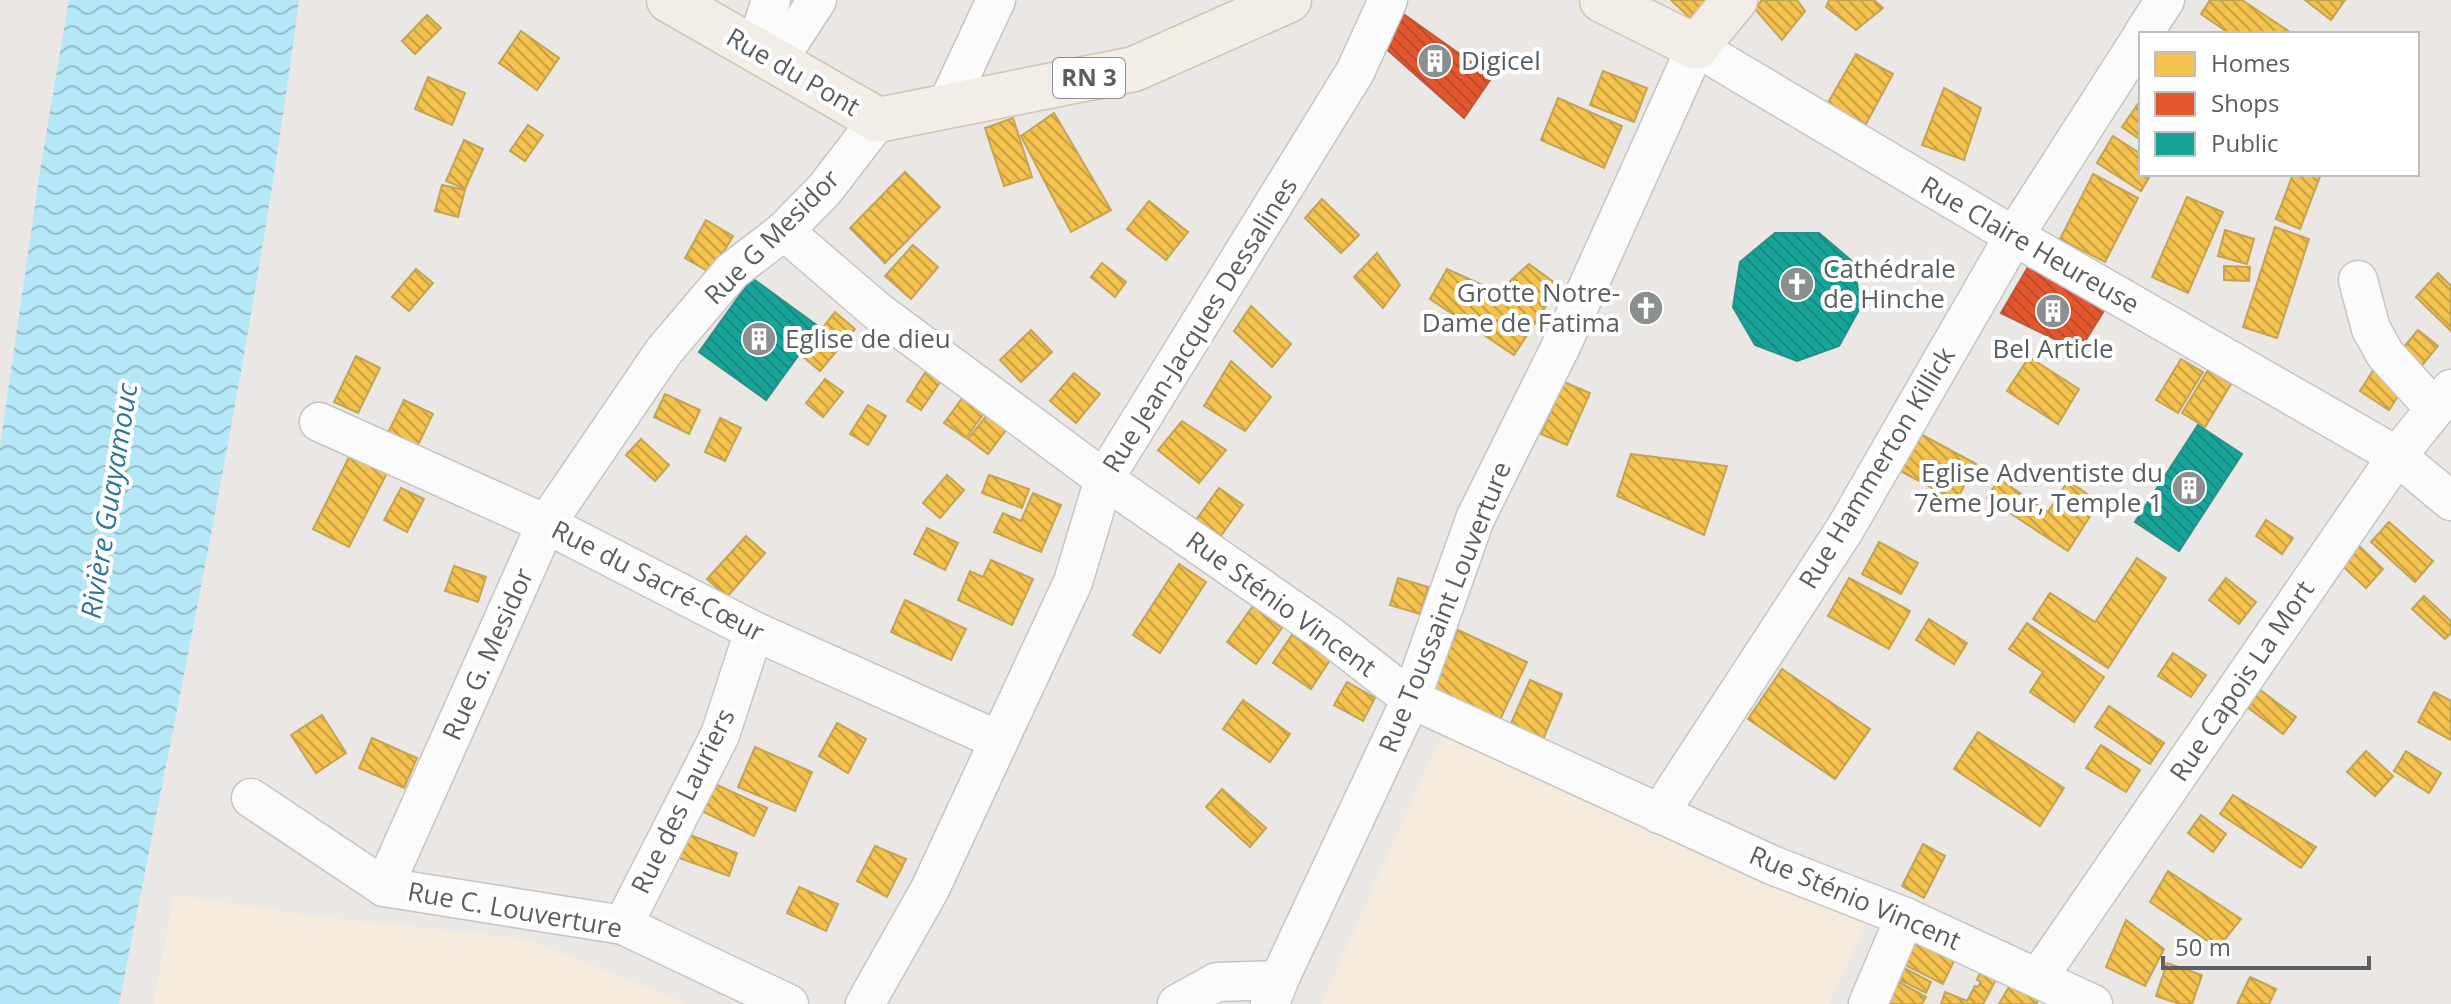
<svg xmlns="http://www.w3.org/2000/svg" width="2451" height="1004" viewBox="0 0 2451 1004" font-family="'Open Sans',sans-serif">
  <defs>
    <pattern id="water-waves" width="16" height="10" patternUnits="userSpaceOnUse" patternTransform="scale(2)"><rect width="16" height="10" fill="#b6e7f7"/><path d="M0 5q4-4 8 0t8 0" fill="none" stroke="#97becc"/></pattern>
    <pattern id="homes-back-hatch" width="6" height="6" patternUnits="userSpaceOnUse" patternTransform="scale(2)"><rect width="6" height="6" fill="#f2c14e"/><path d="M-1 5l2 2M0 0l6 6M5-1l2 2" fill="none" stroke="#c7a044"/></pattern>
    <pattern id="shops-back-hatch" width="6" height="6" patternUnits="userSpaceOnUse" patternTransform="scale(2)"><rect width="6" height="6" fill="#e4572e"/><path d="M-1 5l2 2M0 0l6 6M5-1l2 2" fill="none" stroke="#bc4b2b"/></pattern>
    <pattern id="public-back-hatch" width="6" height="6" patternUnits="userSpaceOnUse" patternTransform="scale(2)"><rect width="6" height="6" fill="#17a398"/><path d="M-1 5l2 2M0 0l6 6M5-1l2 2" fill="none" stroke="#188880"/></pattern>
  </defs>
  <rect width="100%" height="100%" fill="#eae7e4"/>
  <g fill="#f6eadb">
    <path d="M1442 734 1865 925 1829 1004H1321Z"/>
    <path d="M174 895 324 917 526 939 688 1004H153Z"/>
  </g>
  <path fill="url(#water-waves)" d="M69 0H299C255 337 184 670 119 1004H0V446L41 164Z"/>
  <g fill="url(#homes-back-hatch)" stroke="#c4a454" stroke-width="2">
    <path d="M1671 0H1708L1690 18Z"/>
    <path d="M1762 0H1797L1805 11 1782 40 1755 9Z"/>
    <path d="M1829 0H1874L1883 8 1856 30 1826 7Z"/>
    <path d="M2210 0H2242L2293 34H2230L2201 14Z"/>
    <path d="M2305 0H2345L2331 20Z"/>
    <path d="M427 15 441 28 415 54 402 41Z"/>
    <path d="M521 31 559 58 537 90 499 63Z"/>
    <path d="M1856 54 1893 74 1866 124 1826 106Z"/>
    <path d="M1603 71 1647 88 1634 122 1590 105Z"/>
    <path d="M428 77 465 93 452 125 415 109Z"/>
    <path d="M1944 88 1981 108 1964 160 1922 145Z"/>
    <path d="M1558 98 1622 126 1604 168 1541 140Z"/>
    <path d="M2138 104 2141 106V140L2122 127Z"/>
    <path d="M1054 113 1111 210 1071 232 1021 136Z"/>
    <path d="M1013 118 1032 177 1004 186 985 128Z"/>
    <path d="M528 125 543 135 525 161 510 151Z"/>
    <path d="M2113 136 2141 154V174H2151L2141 191 2097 163Z"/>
    <path d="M464 140 483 149 465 189 446 181Z"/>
    <path d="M905 172 940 207 885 263 850 228Z"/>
    <path d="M2093 174 2138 198 2105 262 2060 239Z"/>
    <path d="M2293 174H2321L2300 229 2276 219Z"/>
    <path d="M442 185 465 190 458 217 435 211Z"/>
    <path d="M2187 197 2223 212 2188 293 2152 277Z"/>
    <path d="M1322 199 1359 235 1341 253 1305 218Z"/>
    <path d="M1149 201 1188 232 1166 260 1127 229Z"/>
    <path d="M706 220 733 236 711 273 685 258Z"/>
    <path d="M2275 227 2309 239 2277 338 2243 327Z"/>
    <path d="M2225 230 2254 239 2247 264 2218 256Z"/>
    <path d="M913 245 938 267 911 299 885 276Z"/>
    <path d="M1377 253 1400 285 1383 308 1354 277Z"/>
    <path d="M1102 263 1126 282 1115 297 1091 277Z"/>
    <path d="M1529 264 1559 286 1514 355 1430 299 1447 269 1498 292Z"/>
    <path d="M2224 266 2250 267 2249 281 2224 280Z"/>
    <path d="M416 269 433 283 409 311 392 297Z"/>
    <path d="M2438 273 2451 286V331L2416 297Z"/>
    <path d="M1251 306 1291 344 1272 367 1234 331Z"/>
    <path d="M835 312 855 329 820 371 801 355Z"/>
    <path d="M1031 330 1052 352 1021 382 1000 360Z"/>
    <path d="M2418 330 2438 346 2413 376 2393 360Z"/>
    <path d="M356 356 380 368 358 413 334 402Z"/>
    <path d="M2029 357 2079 389 2058 424 2007 391Z"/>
    <path d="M2181 359 2203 372 2178 413 2156 400Z"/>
    <path d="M1231 361 1271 397 1245 431 1204 406Z"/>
    <path d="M2376 366 2405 385 2389 410 2360 391Z"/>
    <path d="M928 368 943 378 921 410 907 401Z"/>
    <path d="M2208 370 2231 384 2205 427 2182 413Z"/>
    <path d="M1074 373 1100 394 1076 423 1050 401Z"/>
    <path d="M825 379 843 392 823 417 806 403Z"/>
    <path d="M1564 382 1590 393 1567 445 1541 434Z"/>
    <path d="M966 393 987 409 966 438 944 423Z"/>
    <path d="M665 394 700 410 689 434 654 417Z"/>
    <path d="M404 400 433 414 414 453 385 439Z"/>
    <path d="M868 405 886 416 868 445 850 434Z"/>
    <path d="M990 411 1009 426 988 454 968 439Z"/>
    <path d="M720 418 741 428 725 461 705 452Z"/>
    <path d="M1182 421 1226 450 1199 483 1158 450Z"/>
    <path d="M1917 432 1976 464 1956 501 1897 469Z"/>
    <path d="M641 439 669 465 655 481 626 455Z"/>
    <path d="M1631 454 1727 466 1704 535 1617 496Z"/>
    <path d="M350 455 387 473 349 547 313 529Z"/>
    <path d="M947 475 964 490 940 518 923 503Z"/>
    <path d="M989 475 1029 489 1022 508 982 493Z"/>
    <path d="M1999 479 2048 512 2068 481 2099 502 2068 551 1987 498Z"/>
    <path d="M401 488 424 499 407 532 384 520Z"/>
    <path d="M1219 488 1243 505 1215 544 1191 527Z"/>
    <path d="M1033 493 1061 505 1041 552 994 532 1003 513 1021 521Z"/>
    <path d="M2266 520 2293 538 2282 554 2256 536Z"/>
    <path d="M2389 522 2433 561 2415 582 2371 542Z"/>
    <path d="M927 528 958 543 945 570 914 554Z"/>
    <path d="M746 536 765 553 727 597 707 579Z"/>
    <path d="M2353 540 2383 569 2366 588 2336 560Z"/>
    <path d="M1879 542 1918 563 1901 594 1862 574Z"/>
    <path d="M2137 558 2166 578 2108 668 2033 619 2050 593 2095 622Z"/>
    <path d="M991 560 1033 579 1012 625 958 600 970 571 983 577Z"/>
    <path d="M1179 564 1206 582 1160 653 1133 635Z"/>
    <path d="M454 566 486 577 478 602 445 591Z"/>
    <path d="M1398 578 1428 587 1420 614 1390 605Z"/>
    <path d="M1849 578 1910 611 1889 649 1828 616Z"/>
    <path d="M2226 578 2256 602 2239 624 2209 600Z"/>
    <path d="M2424 596 2451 621V633L2445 639 2412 609Z"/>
    <path d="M905 600 966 629 951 660 891 632Z"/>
    <path d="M1253 606 1282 628 1256 664 1227 642Z"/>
    <path d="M1929 619 1967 643 1954 664 1916 640Z"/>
    <path d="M2027 623 2104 677 2074 722 2030 692 2043 672 2009 649Z"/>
    <path d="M1458 630 1527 662 1498 724 1429 692Z"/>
    <path d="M1292 635 1330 660 1311 689 1273 663Z"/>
    <path d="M2173 653 2206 675 2191 697 2158 676Z"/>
    <path d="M1782 669 1870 729 1835 779 1748 719Z"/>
    <path d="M1530 680 1562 694 1542 742 1509 728Z"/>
    <path d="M2247 680 2296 717 2283 734 2234 697Z"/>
    <path d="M1347 682 1375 698 1363 721 1334 705Z"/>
    <path d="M2434 692 2451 701V740L2418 722Z"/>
    <path d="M1243 700 1290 734 1270 762 1223 729Z"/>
    <path d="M2109 706 2164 743 2150 764 2095 727Z"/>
    <path d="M322 715 346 753 316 773 291 735Z"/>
    <path d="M837 723 866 739 848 773 819 756Z"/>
    <path d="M1978 732 2064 788 2040 826 1954 769Z"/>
    <path d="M372 738 417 758 404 788 359 768Z"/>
    <path d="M2101 745 2140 770 2126 792 2086 768Z"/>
    <path d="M755 747 812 772 795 811 738 787Z"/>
    <path d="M2366 751 2393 776 2375 796 2347 772Z"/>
    <path d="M2406 751 2441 773 2429 793 2394 771Z"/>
    <path d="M702 778 767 808 754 836 693 807Z"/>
    <path d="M1222 789 1266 828 1250 847 1206 807Z"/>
    <path d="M2233 795 2316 847 2301 868 2220 814Z"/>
    <path d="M2201 815 2226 834 2213 852 2188 833Z"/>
    <path d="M680 831 737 853 729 876 671 855Z"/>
    <path d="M1923 844 1945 856 1924 898 1902 886Z"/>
    <path d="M875 846 906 859 887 897 857 881Z"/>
    <path d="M2168 871 2241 919 2218 948 2150 902Z"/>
    <path d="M799 887 838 904 826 931 787 913Z"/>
    <path d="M2126 920 2164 949 2145 986 2106 967Z"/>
    <path d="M1918 931 1959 950 1943 984 1903 964Z"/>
    <path d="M2167 963 2202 975 2192 1004H2180L2156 996Z"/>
    <path d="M1902 967 1931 982 1926 993 1896 978Z"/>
    <path d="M1981 970 1997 978 1983 1004H1941L1945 992 1967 1001 1975 986 1978 987 1981 982 1977 980Z"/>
    <path d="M2018 971 2046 987 2036 1004H1999Z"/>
    <path d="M2250 977 2276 989 2269 1004H2237Z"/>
    <path d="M1895 980 1926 997 1922 1004H1882Z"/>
  </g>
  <g fill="url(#shops-back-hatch)" stroke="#ba593e" stroke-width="2">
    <path d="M1402 13 1492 77 1464 118 1382 45Z"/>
    <path d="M2028 267 2105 309 2079 351 2001 313Z"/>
  </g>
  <g fill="url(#public-back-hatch)" stroke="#2b8f88" stroke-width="2">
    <path d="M1775 233H1819L1853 262 1861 306 1839 346 1797 361 1755 345 1733 307 1740 262Z"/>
    <path d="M752 278 819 327 766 400 699 352Z"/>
    <path d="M2198 425 2242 454 2179 551 2135 522Z"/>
  </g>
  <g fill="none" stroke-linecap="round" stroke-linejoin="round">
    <g stroke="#c5c5c5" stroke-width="41">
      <g id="minor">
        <path d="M2143 34 2165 0"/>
        <path d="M755 50 771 0"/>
        <path d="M776 63 817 0"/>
        <path d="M946 107 996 0"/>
        <path d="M784 231 877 311 1104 479 1330 636 1411 699 1772 865 1905 917 2093 1004"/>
        <path d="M2358 280 2371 329 2385 354 2435 409"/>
        <path d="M319 422 546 524 754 631 998 740"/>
        <path d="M251 798 384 887 623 925 789 1004"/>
        <path d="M1659 814 1845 529 2014 236 2141 38"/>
        <path d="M384 887 546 524 664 351 732 271 784 231 825 189 878 120"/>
        <path d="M623 925 720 735 754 631"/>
        <path d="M2038 978 2397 456 2451 389"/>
        <path d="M865 1004 930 889 1073 582 1104 479 1355 72 1388 0"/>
        <path d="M1177 1004 1217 982 1279 980"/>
        <path d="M1270 1004 1279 980 1411 699 1475 519 1562 344 1696 47 2014 236 2397 456 2451 501"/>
        <path d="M1868 1004 1905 917"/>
      </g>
    </g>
    <g stroke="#d3c3b0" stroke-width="47">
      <g id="major">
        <path d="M669 0 878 120 1134 69 1289 0"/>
        <path d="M1602 0 1696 47 1735 0"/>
      </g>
    </g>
    <use href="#minor" stroke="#fcfbfb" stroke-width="38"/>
    <use href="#major" stroke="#f2eee7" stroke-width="44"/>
  </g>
  <defs>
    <g id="building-disc" transform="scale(1.8)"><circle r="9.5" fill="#8c8f90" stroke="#fff"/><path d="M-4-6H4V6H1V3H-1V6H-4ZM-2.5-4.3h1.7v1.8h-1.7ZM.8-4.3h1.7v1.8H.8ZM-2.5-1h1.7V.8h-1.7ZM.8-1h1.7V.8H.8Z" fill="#fff"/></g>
    <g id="church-disc" transform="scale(1.8)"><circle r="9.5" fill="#8c8f90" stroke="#fff"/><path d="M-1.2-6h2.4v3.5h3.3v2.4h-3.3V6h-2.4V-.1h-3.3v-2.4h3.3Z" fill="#fff"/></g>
  </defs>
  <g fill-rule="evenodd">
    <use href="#building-disc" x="1435" y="61"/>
    <use href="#church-disc" x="1797" y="284"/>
    <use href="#church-disc" x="1646" y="308"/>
    <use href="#building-disc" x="2053" y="311"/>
    <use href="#building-disc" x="759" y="339"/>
    <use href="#building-disc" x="2189" y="488"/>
  </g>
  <g text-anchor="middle" stroke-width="8" stroke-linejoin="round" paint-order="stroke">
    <rect fill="#fff" stroke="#8b8f92" stroke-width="2" x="1053" y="58" width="72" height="40" rx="6"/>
    <g font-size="24" font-weight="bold" fill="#595f63">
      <text x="1089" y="86">RN 3</text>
    </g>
    <g font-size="26" fill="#595f63" stroke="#fff" text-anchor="start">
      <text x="1461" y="70">Digicel</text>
      <text x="1823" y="278">Cathédrale<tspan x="1823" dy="30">de Hinche</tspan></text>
      <text x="1620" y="302" text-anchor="end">Grotte Notre-<tspan x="1620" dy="30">Dame de Fatima</tspan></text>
      <text x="785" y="348">Eglise de dieu</text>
      <text x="2053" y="358" text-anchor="middle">Bel Article</text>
      <text x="2163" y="482" text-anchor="end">Eglise Adventiste du<tspan x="2163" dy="30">7ème Jour, Temple 1</tspan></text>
    </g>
    <g font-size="26" fill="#595f63" stroke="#fff">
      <text transform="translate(793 72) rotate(30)" y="9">Rue du Pont</text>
      <text transform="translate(772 237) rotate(-45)" y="9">Rue G Mesidor</text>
      <text transform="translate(2030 245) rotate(30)" y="9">Rue Claire Heureuse</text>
      <text transform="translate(1200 325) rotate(-58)" y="9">Rue Jean-Jacques Dessalines</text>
      <text transform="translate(1877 468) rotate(-59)" y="9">Rue Hammerton Killick</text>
      <text transform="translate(658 581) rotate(27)" y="9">Rue du Sacré-Cœur</text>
      <text transform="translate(1281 604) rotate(36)" y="9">Rue Sténio Vincent</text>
      <text transform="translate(1445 607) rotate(-68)" y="9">Rue Toussaint Louverture</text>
      <text transform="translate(488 654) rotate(-66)" y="9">Rue G. Mesidor</text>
      <text transform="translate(2242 681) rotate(-56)" y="9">Rue Capois La Mort</text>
      <text transform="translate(683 801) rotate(-64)" y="9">Rue des Lauriers</text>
      <text transform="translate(1855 898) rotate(23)" y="9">Rue Sténio Vincent</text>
      <text transform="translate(515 910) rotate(10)" y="9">Rue C. Louverture</text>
    </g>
    <g font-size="28" font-style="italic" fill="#30789b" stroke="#fff">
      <text transform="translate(109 501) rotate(-81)" y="10">Rivière Guayamouc</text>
    </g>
  </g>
  <rect x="2139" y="32" width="280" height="144" fill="#ffffff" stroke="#bdbfc1" stroke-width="2"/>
  <rect x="2155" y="52" width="40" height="24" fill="#f2c14e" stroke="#bdbfc1" stroke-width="2"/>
  <text x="2211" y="72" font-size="24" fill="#595f63">Homes</text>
  <rect x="2155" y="92" width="40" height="24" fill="#e4572e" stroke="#bdbfc1" stroke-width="2"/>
  <text x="2211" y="112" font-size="24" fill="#595f63">Shops</text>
  <rect x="2155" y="132" width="40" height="24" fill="#17a398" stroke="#bdbfc1" stroke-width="2"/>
  <text x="2211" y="152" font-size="24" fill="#595f63">Public</text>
  <path d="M2163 956v12h206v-12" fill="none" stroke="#595f63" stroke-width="4"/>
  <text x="2175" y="956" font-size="24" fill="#595f63" stroke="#ffffff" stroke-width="6" paint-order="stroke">50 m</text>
</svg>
